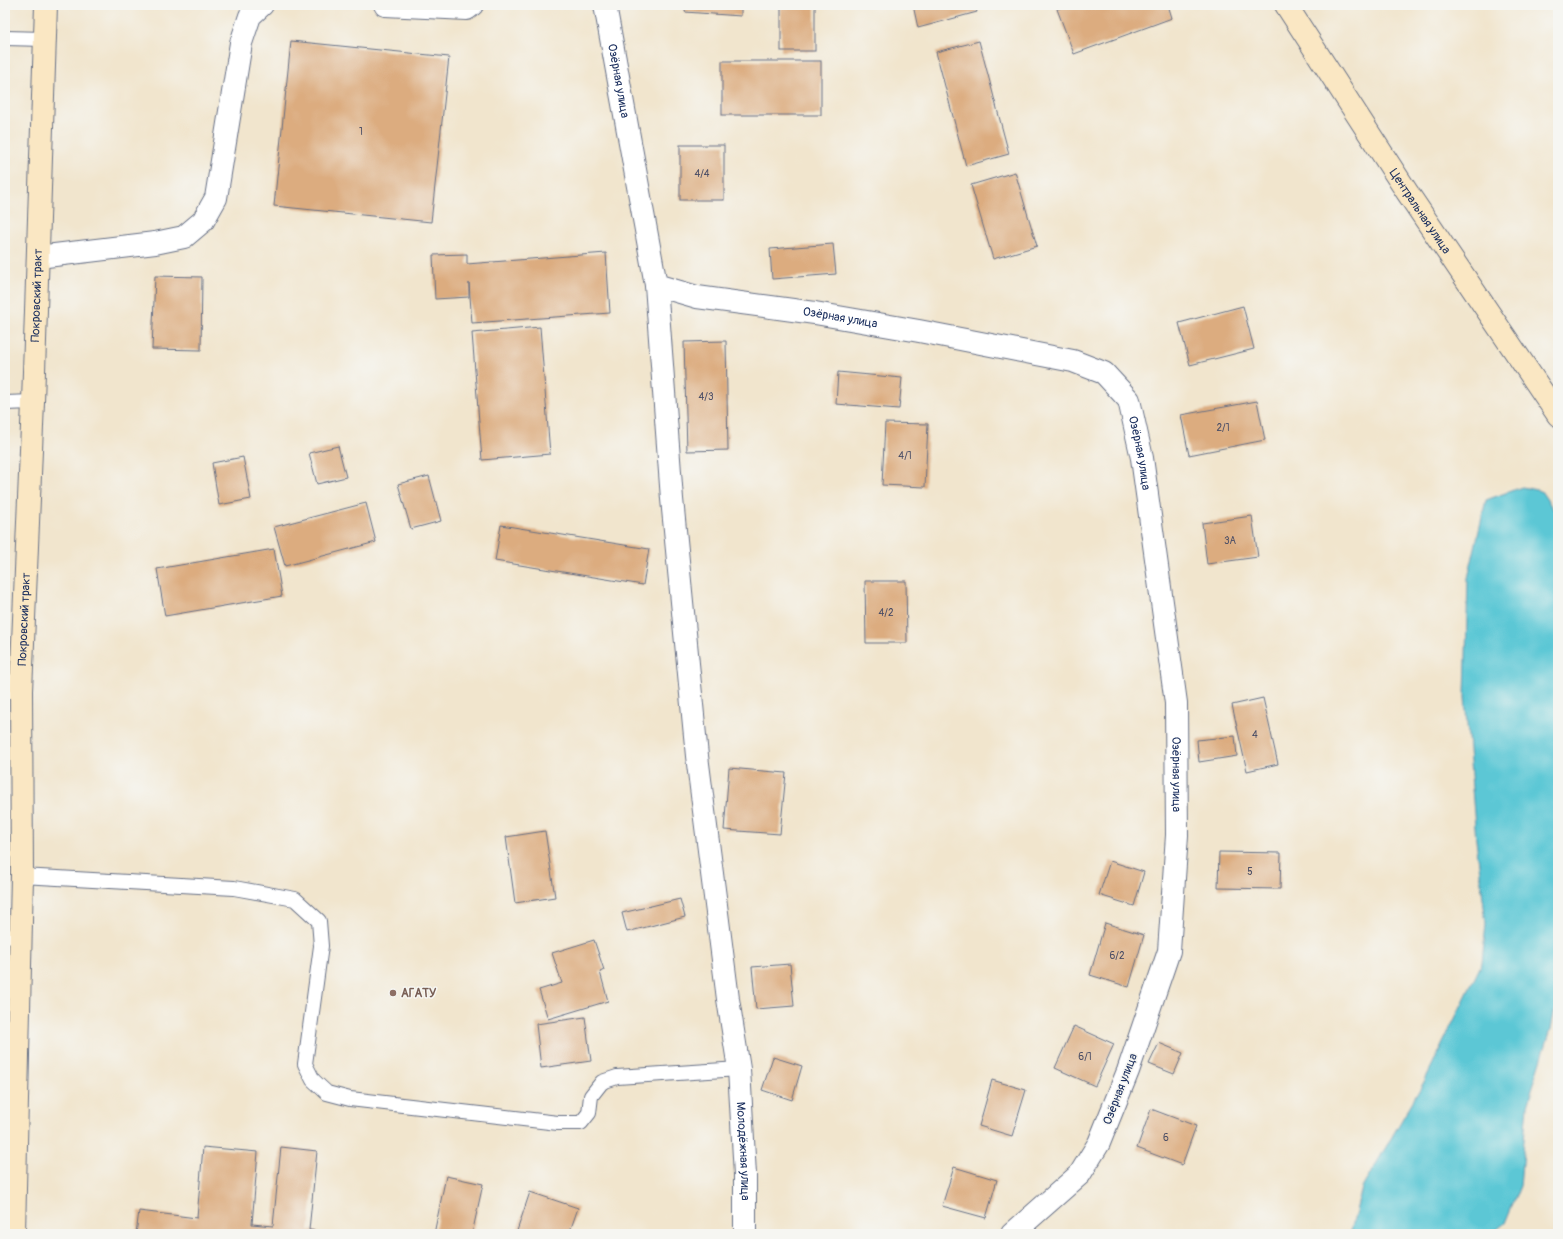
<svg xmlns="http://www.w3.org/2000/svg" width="1563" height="1239" viewBox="0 0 1563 1239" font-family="Pangolin,sans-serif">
  <rect width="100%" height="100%" fill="#f6f6f2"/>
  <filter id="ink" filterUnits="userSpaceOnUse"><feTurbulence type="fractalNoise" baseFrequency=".025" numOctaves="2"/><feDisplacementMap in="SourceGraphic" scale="8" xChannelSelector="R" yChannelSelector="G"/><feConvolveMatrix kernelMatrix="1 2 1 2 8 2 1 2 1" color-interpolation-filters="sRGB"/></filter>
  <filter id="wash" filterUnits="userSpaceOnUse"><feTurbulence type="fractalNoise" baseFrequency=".012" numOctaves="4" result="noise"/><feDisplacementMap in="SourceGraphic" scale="16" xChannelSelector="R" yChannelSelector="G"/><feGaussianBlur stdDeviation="0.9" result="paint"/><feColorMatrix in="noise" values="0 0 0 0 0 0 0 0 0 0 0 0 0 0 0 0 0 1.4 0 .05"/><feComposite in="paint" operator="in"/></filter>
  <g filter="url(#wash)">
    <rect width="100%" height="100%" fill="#f1e5cd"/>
    <path fill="#5cc7d5" stroke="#3c7b9a" d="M1522 487 1541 491 1558 516V991L1551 1029 1527 1105 1520 1186 1505 1223 1491 1234H1350L1362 1188 1424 1082 1482 963 1486 923 1476 840 1465 697 1468 578 1486 500Z"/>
    <g id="blocks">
      <g fill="#dcac7f">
        <path d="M686 5H741V16L685 12Z"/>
        <rect x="781" y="5" width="34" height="46"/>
        <path d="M913 5H989L976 9 977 12 918 28Z"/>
        <path d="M1069 5H1168L1172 18 1074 54 1057 9Z"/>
        <path d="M291 41 449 57 431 222 274 206Z"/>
        <path d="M979 41 1009 154 966 166 936 52Z"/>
        <rect x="722" y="61" width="99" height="54"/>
        <rect x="680" y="145" width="44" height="55"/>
        <path d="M1015 172 1037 246 993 259 971 185Z"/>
        <path d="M833 244 836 274 772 279 770 249Z"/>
        <path d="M606 253 610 313 472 323 469 283V297L435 299 433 255 467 254V264Z"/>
        <path d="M155 276 202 277 201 350 152 349Z"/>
        <path d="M1243 306 1254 349 1190 365 1179 323Z"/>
        <path d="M540 327 550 454 482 460 472 333Z"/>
        <path d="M726 341 728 450 687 451 684 342Z"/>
        <path d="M838 372 902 378 899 409 836 404Z"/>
        <path d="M1257 401 1265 440 1189 455 1181 415Z"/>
        <path d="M885 423 928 424 925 487 882 485Z"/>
        <path d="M338 446 346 477 317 484 309 453Z"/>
        <path d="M243 457 251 499 219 505 212 463Z"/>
        <path d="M429 476 441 521 411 529 398 484Z"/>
        <path d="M366 503 376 542 285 566 274 527Z"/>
        <path d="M1252 516 1258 557 1207 564 1202 523Z"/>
        <path d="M501 525 649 549 643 585 495 561Z"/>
        <path d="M274 549 282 596 165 616 157 569Z"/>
        <path d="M865 581H906L907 643H866Z"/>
        <path d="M1263 698 1278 764 1247 771 1232 705Z"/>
        <path d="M1235 736 1237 756 1199 762 1197 740Z"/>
        <path d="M729 768 786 773 780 834 724 830Z"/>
        <path d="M545 831 555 897 515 903 506 837Z"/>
        <path d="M1219 852 1281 853 1280 889 1218 888Z"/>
        <path d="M1110 861 1144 872 1134 906 1099 895Z"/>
        <path d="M680 899 685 917 627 932 622 913Z"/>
        <path d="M1105 923 1144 935 1129 987 1090 975Z"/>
        <path d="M594 940 604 970 600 972 608 1001 548 1019 539 990 562 983 552 953Z"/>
        <path d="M790 964 794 1006 756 1009 752 967Z"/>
        <path d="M585 1017 591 1061 541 1068 536 1024Z"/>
        <path d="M1074 1026 1114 1044 1095 1086 1055 1068Z"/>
        <path d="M1159 1043 1183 1053 1174 1074 1149 1064Z"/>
        <path d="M773 1057 802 1066 792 1100 762 1090Z"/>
        <path d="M992 1080 1026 1090 1012 1136 979 1126Z"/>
        <path d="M1151 1109 1196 1126 1182 1165 1137 1148Z"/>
        <path d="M203 1147 258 1152 252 1224 273 1226 281 1147 317 1151 309 1230 318 1231 317 1234H136L139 1211 197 1218Z"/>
        <path d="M954 1167 997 1180 986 1218 942 1206Z"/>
        <path d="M446 1176 483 1184 472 1234H434Z"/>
        <path d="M530 1192 578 1208 569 1234H516Z"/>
      </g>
    </g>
  </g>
  <g filter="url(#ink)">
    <use href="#blocks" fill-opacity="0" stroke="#666f85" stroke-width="1"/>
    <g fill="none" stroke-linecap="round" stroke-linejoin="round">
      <g stroke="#666f85" stroke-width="16">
        <g id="lane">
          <path d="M5 38 45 39"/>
          <path d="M5 403 33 402"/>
          <path d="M22 876 234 888 295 899 319 921 321 946 305 1064 313 1080 327 1093 350 1099 558 1123H581L589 1113 591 1096 602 1082 617 1077 739 1069"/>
          <path d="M5 937 21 935"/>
        </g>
      </g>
      <g stroke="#666f85" stroke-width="24">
        <g id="street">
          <path d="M385 5 467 9 472 5"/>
          <path id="s1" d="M605 5 656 285 697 297 815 313 919 331 1073 361 1104 373 1129 400 1142 458 1176 703 1177 835 1169 951 1128 1071 1099 1143 1080 1174 1012 1234"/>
          <path d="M38 257 155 243 184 237 203 221 216 198 241 43 250 16 262 5"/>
          <path id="s2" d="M656 285 672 499 697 756 728 999 739 1069 745 1175V1234"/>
          <path d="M5 684 21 691"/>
        </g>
      </g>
      <g stroke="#666f85" stroke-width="24">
        <g id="secondary">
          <path id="s3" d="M1286 5 1407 192 1558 415"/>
          <path id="s4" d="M14 1234 22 876 21 691 33 402 46 5"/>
        </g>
      </g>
      <use href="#lane" stroke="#fff" stroke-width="14"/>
      <use href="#street" stroke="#fff" stroke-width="22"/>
      <use href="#secondary" stroke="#fae7c3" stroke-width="22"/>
    </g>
  </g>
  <circle fill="#8d6e63" stroke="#f6f6f2" stroke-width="1.5" cx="393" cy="993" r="4"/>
  <g text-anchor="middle" stroke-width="3" stroke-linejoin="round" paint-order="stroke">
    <g font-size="10" fill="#4b4e66">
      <text x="361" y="135">1</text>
      <text x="702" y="177">4/4</text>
      <text x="706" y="400">4/3</text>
      <text x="1223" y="431">2/1</text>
      <text x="905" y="459">4/1</text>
      <text x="1230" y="544">3А</text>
      <text x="886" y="616">4/2</text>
      <text x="1255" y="738">4</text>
      <text x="1250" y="875">5</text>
      <text x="1117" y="959">6/2</text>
      <text x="1085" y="1060">6/1</text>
      <text x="1166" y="1141">6</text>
    </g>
    <g font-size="12" fill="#1b2f5e" stroke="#f6f6f2">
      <text dy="4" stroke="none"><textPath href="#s1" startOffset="77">Озёрная улица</textPath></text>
      <text dy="4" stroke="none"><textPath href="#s3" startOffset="246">Центральная улица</textPath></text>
      <text dy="4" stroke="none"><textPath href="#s4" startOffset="939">Покровский тракт</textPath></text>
      <text dy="4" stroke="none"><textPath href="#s1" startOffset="472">Озёрная улица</textPath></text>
      <text dy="4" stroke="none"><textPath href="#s1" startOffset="833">Озёрная улица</textPath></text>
      <text dy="4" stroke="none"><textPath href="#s4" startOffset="615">Покровский тракт</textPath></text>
      <text dy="4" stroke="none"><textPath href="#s1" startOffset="1157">Озёрная улица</textPath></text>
      <text transform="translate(1120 1089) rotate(-69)" y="4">Озёрная улица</text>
      <text dy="4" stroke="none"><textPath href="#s2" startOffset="871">Молодёжная улица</textPath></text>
    </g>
    <g font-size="12" font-weight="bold" fill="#785e54" stroke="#f6f6f2" text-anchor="start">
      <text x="401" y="997">АГАТУ</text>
    </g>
  </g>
  <rect width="1563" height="1239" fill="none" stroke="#f6f6f2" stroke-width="20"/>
</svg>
